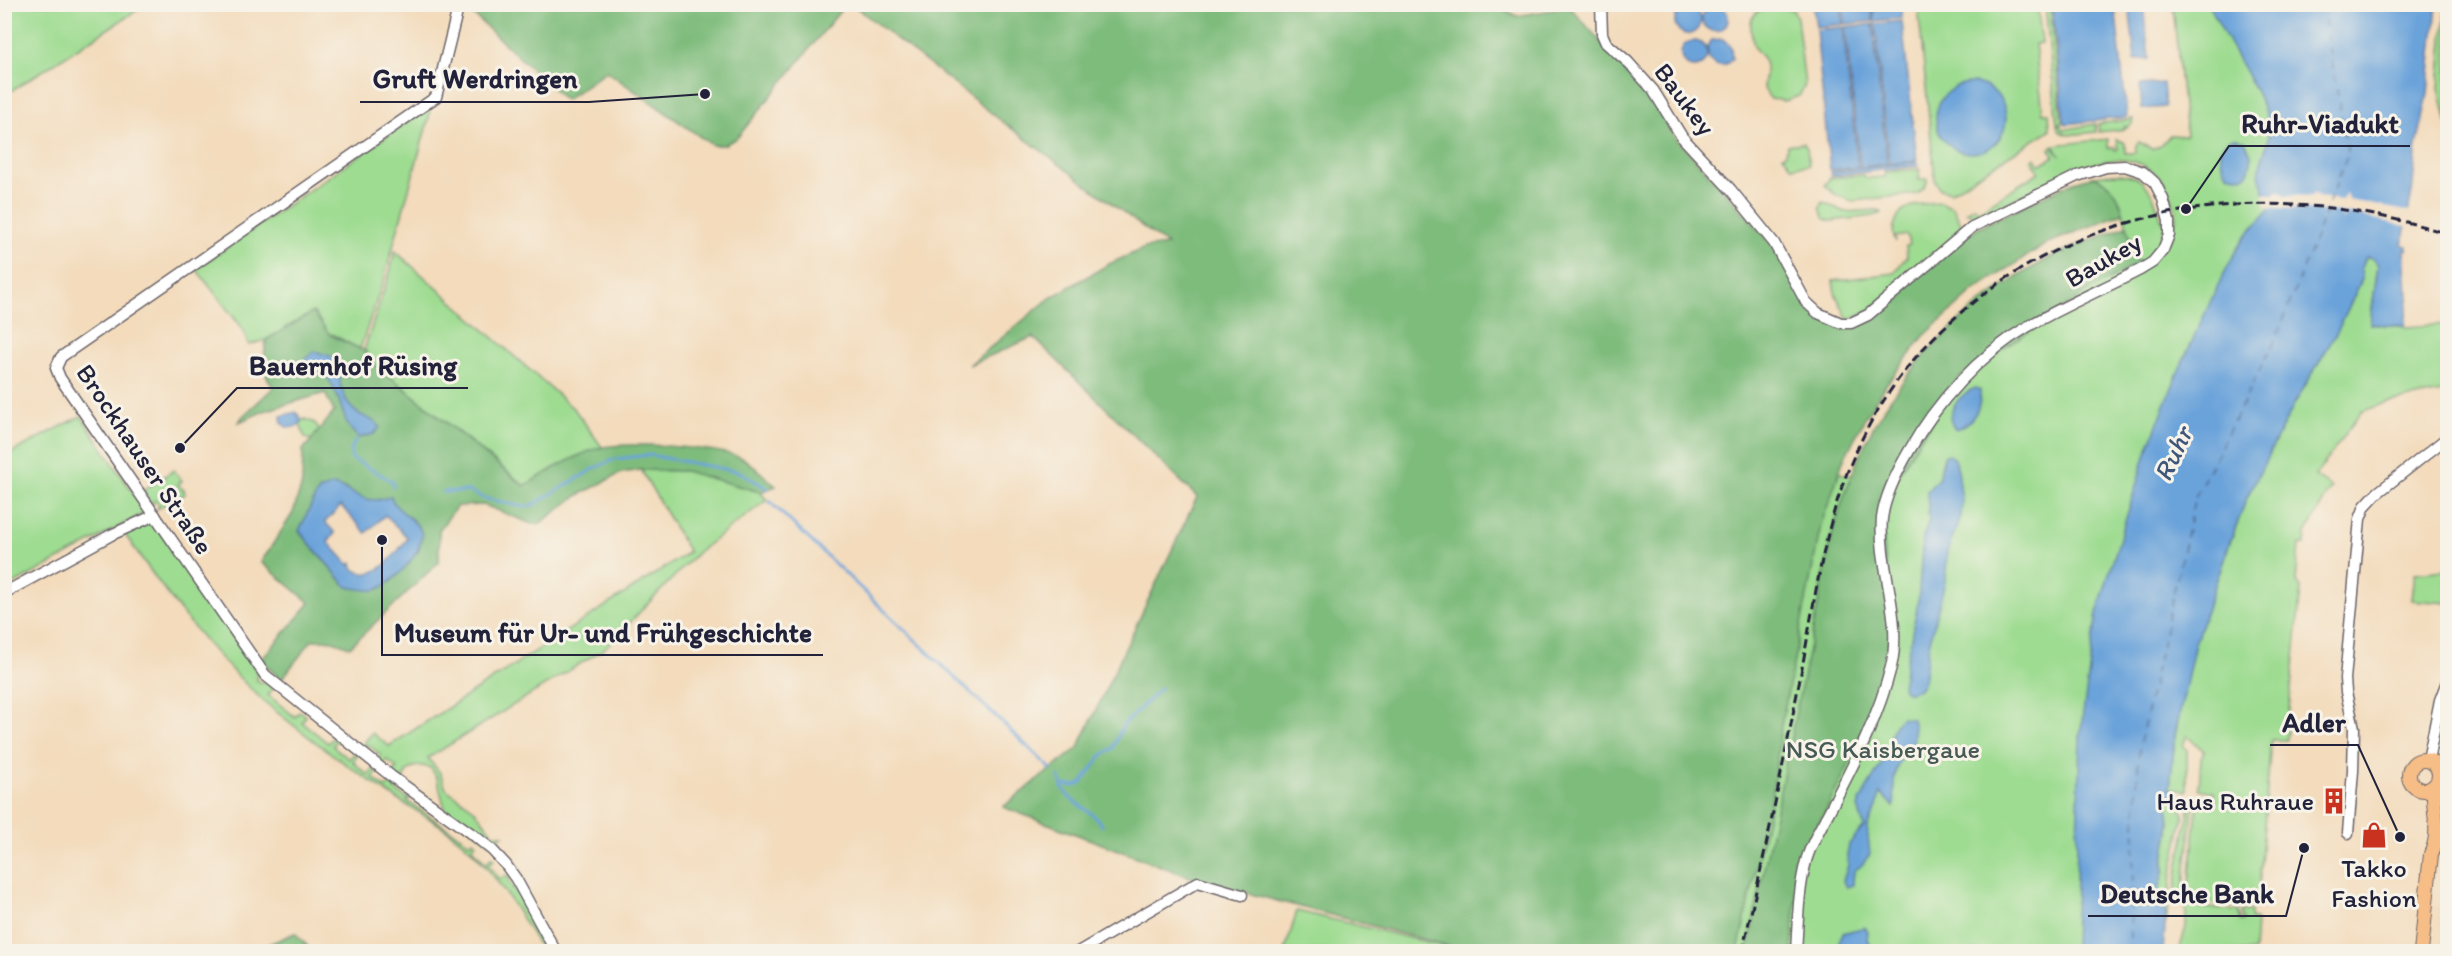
<svg xmlns="http://www.w3.org/2000/svg" width="2452" height="956" viewBox="0 0 2452 956" font-family="Itim,sans-serif">
  <rect width="100%" height="100%" fill="#f7f3e8"/>
  <filter id="ink" filterUnits="userSpaceOnUse"><feTurbulence type="fractalNoise" baseFrequency=".0167" numOctaves="2"/><feDisplacementMap in="SourceGraphic" scale="12" xChannelSelector="R" yChannelSelector="G"/><feConvolveMatrix kernelMatrix="1 2 1 2 8 2 1 2 1" color-interpolation-filters="sRGB"/></filter>
  <filter id="wash" filterUnits="userSpaceOnUse"><feTurbulence type="fractalNoise" baseFrequency=".008" numOctaves="4" result="noise"/><feDisplacementMap in="SourceGraphic" scale="24" xChannelSelector="R" yChannelSelector="G"/><feGaussianBlur stdDeviation="1.35" result="paint"/><feColorMatrix in="noise" values="0 0 0 0 0 0 0 0 0 0 0 0 0 0 0 0 0 1.4 0 .05"/><feComposite in="paint" operator="in"/></filter>
  <g filter="url(#wash)">
    <rect width="100%" height="100%" fill="#f3dbbc"/>
    <g fill="#9edc91" stroke="#607f66" stroke-width="1.5">
      <path d="M136 4 139 9 5 95V5Z"/>
      <path d="M1918 5H2037L2042 43 2035 44 2043 113H2049L2050 130 1951 192 1940 189 1935 180Z"/>
      <path d="M2045 5H2050L2062 123 2057 124Z"/>
      <path d="M2173 5H2260L2300 155 2083 951 1599 952 1823 469 1856 477 2128 229C2121 204 2120 188 2094 176 2139 169 2150 179 2162 222L2177 219C2169 170 2136 148 2088 166L1979 215H1972L1966 212 1975 207 1978 211 2039 172 2032 160 2035 158 2040 165 2054 156 2050 149 2052 146 2060 156 2054 145 2108 139V148L2114 147 2115 150 2118 149 2116 139 2125 143V153H2135L2136 145 2139 142 2152 149 2161 145 2170 135 2186 136Z"/>
      <path d="M2446 5H2448L2447 124 2439 88Z"/>
      <path d="M1784 6 1793 10 1797 18 1805 85 1799 96 1785 101 1771 99C1754 80 1772 76 1764 60 1762 55 1757 53 1755 48 1752 42 1752 36 1751 29 1749 8 1767 8 1784 6Z"/>
      <path d="M426 109 430 112 429 117 384 279 360 349 332 334 330 335 313 312 266 340 249 345 242 328 196 269Z"/>
      <path d="M2133 119 2132 124 2127 128 2125 126V129L2099 132 2098 124Z"/>
      <path d="M2095 124 2096 132 2068 135 2060 132 2057 125H2062L2063 130Z"/>
      <path d="M1803 143 1807 148 1809 165 1792 167 1783 155 1786 154 1787 145Z"/>
      <path d="M1920 169 1919 180 1928 179 1925 187 1917 194 1852 201 1836 195 1825 185 1830 178 1864 175 1866 178 1885 177V172Z"/>
      <path d="M1823 202 1845 212 1878 210 1881 213 1873 216 1831 221 1825 219 1820 208Z"/>
      <path d="M1940 202 1953 208 1964 230 1870 310 1848 320 1835 293 1833 281 1894 273 1907 256 1906 246 1909 245 1907 235 1895 237 1896 242C1893 236 1892 230 1895 223 1902 203 1922 204 1940 202Z"/>
      <path d="M395 251 575 410 602 447 554 468 525 486 366 357 364 350 390 272Z"/>
      <path d="M2366 257H2372L2378 265 2370 323 2406 327 2447 324V391L2382 404 2361 412 2315 476 2331 487 2306 533 2305 545H2299L2296 581 2301 588 2286 740H2271L2258 899H2252L2250 907 2241 906 2238 895 2235 896 2237 906 2187 901 2198 800 2213 801 2214 792 2199 789 2201 758 2204 751 2187 736 2183 745 2187 750V791L2170 789 2175 735 2185 684 2195 643 2218 575 2246 500 2293 406 2337 332 2362 279 2361 269Z"/>
      <path d="M81 416 146 512 5 589V456Z"/>
      <path d="M305 419 315 423 331 446 305 438 300 424 302 420Z"/>
      <path d="M174 470 182 481 178 484 183 490 184 489 185 494 157 509 159 505 157 502 154 501 152 505 142 491Z"/>
      <path d="M641 470 685 471 760 492 767 500 698 552 604 649 428 758 440 773 446 789 474 809 493 834 503 835 490 843 445 809 437 778 431 768C417 763 406 767 402 782L392 774 397 768 387 760 382 765 377 762 381 756 368 744 362 750 360 748 372 733 389 746 689 552Z"/>
      <path d="M149 523 157 527 257 671V681L267 683 273 689 268 695 295 717 300 711 306 716 302 722 328 743 334 737 337 740 333 746 349 759 354 753 357 756 353 762 368 775 373 769 377 772 373 778 386 788 391 783 395 786 394 789 406 798 410 797 407 801 470 843 473 840 476 843 472 849 486 863 492 857 494 860 488 865 500 879 507 875 510 878 508 880 517 894 520 893 523 899 520 900 529 915 531 914 534 919 532 921 540 935H543L546 940 544 941 549 951H542C520 915 500 879 469 848 447 827 419 813 394 797 353 770 311 740 273 709 213 658 168 597 124 533Z"/>
      <path d="M2447 570V603L2412 600 2415 573Z"/>
      <path d="M2167 795 2187 796 2181 811 2184 813 2173 867 2166 924V915L2159 890 2164 873V860L2170 824Z"/>
      <path d="M2191 800H2194L2182 901 2174 900 2178 868Z"/>
      <path d="M2186 906 2238 911 2240 921H2243L2241 911H2251V919L2256 920 2254 951H2179L2186 927Z"/>
      <path d="M1297 911 1464 951H1285Z"/>
    </g>
    <g fill="#7ebc7b" stroke="#506f5b" stroke-width="1.5" fill-rule="evenodd">
      <path d="M1496 4 1516 16 1570 7 1607 49 1617 55 1662 107 1669 130 1772 244 1805 303 1851 325 1975 229 2071 183 2094 176C2114 185 2118 193 2123 213L2046 244 1976 289 1924 336 1882 390 1864 420 1843 461 1821 525 1781 726 1773 791 1738 951H1468L1198 880 1003 807 1078 748 1197 497 1033 337 969 365 1050 298 1109 264 1145 248 1167 245 999 119 853 5Z"/>
      <path d="M463 5H845L737 138 724 145H712L606 71 565 100Z"/>
      <path d="M2127 226 2138 264 2093 288 1958 379 1881 502 1891 632 1888 656 1855 753 1803 855 1798 869 1792 951 1747 952 1833 531C1843 498 1854 464 1870 433 1912 354 1983 291 2063 251L2064 253 2066 250Z"/>
      <path d="M313 312 330 335 367 352 366 357 524 486C544 474 581 451 603 447 631 442 713 447 740 457 752 462 765 478 776 486L760 492 685 471 641 470 621 473 577 496 539 524H532L484 505 457 506 439 530V562L350 647 330 640H312L281 680 261 660 310 603 261 562 293 513 302 484 303 450 334 412 325 393 264 411 239 422 242 417 273 388 263 369 266 340ZM344 488C359 496 373 507 389 496L394 505 416 524 419 550C392 580 391 594 347 587L299 531Z"/>
      <path d="M295 933 312 951H253Z"/>
    </g>
    <g fill="#6ba3da" stroke="#46628a" stroke-width="1.5" fill-rule="evenodd">
      <path d="M1813 5H1841L1843 24 1816 27Z"/>
      <path d="M1843 5H1871L1873 21 1845 24Z"/>
      <path d="M1873 5H1901L1902 18 1874 21Z"/>
      <path d="M2052 5H2115L2127 117 2066 124 2064 121Z"/>
      <path d="M2129 5H2143L2149 59 2135 60Z"/>
      <path d="M2210 5H2437L2428 94 2417 145 2412 193 2402 245 2407 246V250L2404 251 2407 292H2409L2405 326 2370 324 2378 265 2372 258 2366 257 2361 268 2362 279 2337 332 2293 406 2246 500 2231 539 2195 643 2175 735 2170 789 2175 790 2174 795 2167 796 2170 824 2164 860V873L2159 890 2166 915 2163 951 2074 952 2080 735 2097 613 2146 453 2178 372 2218 285 2238 247 2248 233 2268 211C2269 196 2259 184 2259 171 2260 159 2268 147 2269 135 2273 108 2221 35 2210 5Z"/>
      <circle cx="1715" cy="18" r="13"/>
      <circle cx="1688" cy="21" r="13"/>
      <path d="M1902 21 1917 161 1889 164 1875 24Z"/>
      <path d="M1873 24 1887 164 1860 167 1845 27Z"/>
      <path d="M1843 27 1858 167 1830 170 1816 30Z"/>
      <path d="M1723 39 1731 47 1732 59 1725 65H1716L1709 59 1707 46 1712 40Z"/>
      <circle cx="1694" cy="54" r="13"/>
      <circle cx="1971" cy="118" r="35"/>
      <path d="M2163 83 2165 107 2142 109 2140 85Z"/>
      <path d="M2233 138 2245 141 2252 157 2248 174 2241 177 2227 174C2219 159 2216 147 2233 138Z"/>
      <path d="M1917 162 1918 166 1831 176V172Z"/>
      <path d="M315 351C322 354 331 355 337 360 345 367 339 374 340 382 341 390 347 403 352 408 360 418 373 417 380 427L374 434 359 438C346 427 344 415 339 400 335 390 328 378 323 369L299 365Z"/>
      <path d="M1976 388 1980 390C1982 408 1973 423 1956 429 1940 416 1961 392 1976 388Z"/>
      <path d="M296 412 302 420 300 424C291 430 281 429 281 416Z"/>
      <path d="M1948 454 1954 458 1958 470 1962 500 1961 516 1947 552 1946 578 1929 645 1924 681 1919 689 1909 693 1903 690 1902 685 1918 602 1923 537 1929 520 1927 491 1938 479 1944 456Z"/>
      <path d="M333 485C357 492 366 507 391 496 394 511 414 516 421 531 428 548 391 587 375 590 366 591 356 588 347 587L299 531 316 495 320 490ZM341 506 366 533 385 515 408 538C396 553 374 586 353 568L352 563 349 565 328 542 335 533 325 522Z"/>
      <path d="M1902 717 1912 719C1921 753 1900 748 1895 775 1892 786 1896 796 1894 807L1880 793 1877 807 1867 827 1870 854 1862 865 1854 871 1853 885 1846 887 1843 881 1848 865 1847 855 1849 844 1864 827 1858 807C1865 786 1880 772 1887 751 1892 739 1890 725 1902 717Z"/>
      <path d="M1865 927 1868 932 1867 939 1874 951H1839V941L1843 933Z"/>
    </g>
    <path fill="#f3dbbc" d="M2277 191 2283 192 2284 195 2311 196 2315 193 2317 197 2342 200 2346 193 2348 200 2411 212 2409 229 2406 226 2347 213 2343 220 2341 212 2266 207 2264 194H2275Z"/>
    <g fill="none" stroke-linecap="round" stroke-linejoin="round">
      <g stroke="#6ba3da" stroke-width="3">
        <path d="M356 440 351 449V458L390 480 393 482V487"/>
        <path d="M443 492 469 491 483 498 524 507 533 505 595 468 615 459 649 455 740 472 768 489"/>
        <path d="M769 501 1051 769"/>
        <path d="M1059 777 1062 785 1074 786 1082 783 1101 756 1113 748 1123 725 1161 688"/>
        <path d="M1062 787C1072 806 1092 808 1102 826"/>
      </g>
      <path stroke="#3f567b" stroke-width="1.5" stroke-dasharray="8 6" stroke-linecap="butt" d="M2129 952 2139 747 2195 497 2277 336 2348 154 2322 4"/>
    </g>
  </g>
  <g filter="url(#ink)">
    <g fill="none" stroke-linecap="round" stroke-linejoin="round">
      <g stroke="#6b6368" stroke-width="13">
        <g id="minor">
          <path d="M459 4 436 97 61 357 56 368 60 378 265 675 391 776 476 837 492 850 506 865 516 879 556 952"/>
          <path d="M1601 4 1602 34 1606 43 1628 62 1653 90 1682 137 1731 190 1774 243 1806 302 1818 313 1841 323H1851L1868 315 1972 227 2077 176 2106 167 2125 166 2143 172 2155 183 2163 199 2169 221V235L2163 250 2153 262 2140 270C2103 289 2063 306 2027 327 1978 356 1937 402 1909 451 1898 470 1885 495 1882 518 1878 567 1903 617 1891 667 1879 715 1856 760 1833 804 1824 822 1811 842 1806 861 1798 891 1798 922 1796 952"/>
          <path d="M4 593 111 535 155 515"/>
          <path d="M2428 760 2440 700 2448 679"/>
          <path d="M2348 833 2353 771 2354 728 2346 692 2345 679 2360 519 2365 506 2376 494 2448 437"/>
          <path d="M1078 952 1198 882 1242 895"/>
        </g>
      </g>
      <g stroke="#6b6368" stroke-width="16">
        <g id="major">
          <circle cx="2424" cy="775" r="15"/>
          <path d="M2421 952 2431 854C2442 831 2432 811 2434 786"/>
        </g>
      </g>
      <use href="#minor" stroke="#fff" stroke-width="10"/>
      <use href="#major" stroke="#f6be86" stroke-width="14"/>
      <path stroke="#22223b" stroke-width="3" stroke-dasharray="9 4.5" stroke-linecap="butt" d="M1742 952C1764 859 1783 766 1801 673 1814 606 1822 537 1847 473 1869 416 1904 364 1948 324 2085 197 2275 178 2448 234"/>
    </g>
  </g>
  <defs>
    <g id="building-bare" transform="scale(2.07)"><path d="M-4-6H4V6H1V3H-1V6H-4ZM-2.5-4.3h1.7v1.8h-1.7ZM.8-4.3h1.7v1.8H.8ZM-2.5-1h1.7V.8h-1.7ZM.8-1h1.7V.8H.8Z" fill="#c8321e" stroke="#f7f3e8" stroke-width="2.5" paint-order="stroke"/></g>
    <g id="shop-bare" transform="scale(2.07)"><path d="M-5-2.5h2.3a2.7 3.5 0 0 1 5.4 0H5L5.5 6h-11ZM-1.5-2.5h3a1.5 2.3 0 0 0-3 0Z" fill="#c8321e" stroke="#f7f3e8" stroke-width="2.5" paint-order="stroke"/></g>
  </defs>
  <g fill-rule="evenodd">
    <use href="#building-bare" x="2334" y="801"/>
    <use href="#shop-bare" x="2374" y="835"/>
  </g>
  <g text-anchor="middle" stroke-width="6" stroke-linejoin="round" paint-order="stroke">
    <g font-size="26" fill="#22223b" stroke="#f7f3e8">
      <text transform="translate(1685 99) rotate(53)" y="9">Baukey</text>
      <text transform="translate(2103 260) rotate(-30)" y="9">Baukey</text>
      <text transform="translate(145 459) rotate(56)" y="9">Brockhauser Straße</text>
    </g>
    <g font-size="26" fill="#475a55" stroke="#f7f3e8">
      <text x="1883" y="758">NSG Kaisbergaue</text>
    </g>
    <g font-size="26" fill="#22223b" stroke="#f7f3e8" text-anchor="end">
      <text x="2314" y="810">Haus Ruhraue</text>
      <text x="2374" y="877" text-anchor="middle">Takko<tspan x="2374" dy="30">Fashion</tspan></text>
    </g>
    <g font-size="27" font-style="italic" fill="#3f567b" stroke="#f7f3e8">
      <text transform="translate(2173 454) rotate(-65)" y="9">Ruhr</text>
    </g>
  </g>
  <path fill="none" stroke="#22223b" stroke-width="2" d="M705 94L589 102H360M2186 209L2229 146H2410M180 448L237 388H468M382 540L382 655H823M2400 837L2358 745H2270M2304 848L2286 916H2088"/>
  <g fill="#22223b" stroke="#f7f3e8" stroke-width="2">
    <circle cx="705" cy="94" r="6"/>
    <circle cx="2186" cy="209" r="6"/>
    <circle cx="180" cy="448" r="6"/>
    <circle cx="382" cy="540" r="6"/>
    <circle cx="2400" cy="837" r="6"/>
    <circle cx="2304" cy="848" r="6"/>
  </g>
  <g font-size="27" text-anchor="middle" font-weight="bold" fill="#22223b" stroke="#f7f3e8" stroke-width="6" stroke-linejoin="round" paint-order="stroke">
    <text x="475" y="88">Gruft Werdringen</text>
    <text x="2320" y="133">Ruhr-Viadukt</text>
    <text x="353" y="375">Bauernhof Rüsing</text>
    <text x="603" y="642">Museum für Ur- und Frühgeschichte</text>
    <text x="2314" y="732">Adler</text>
    <text x="2187" y="903">Deutsche Bank</text>
  </g>
  <rect width="2452" height="956" fill="none" stroke="#f7f3e8" stroke-width="24"/>
</svg>
